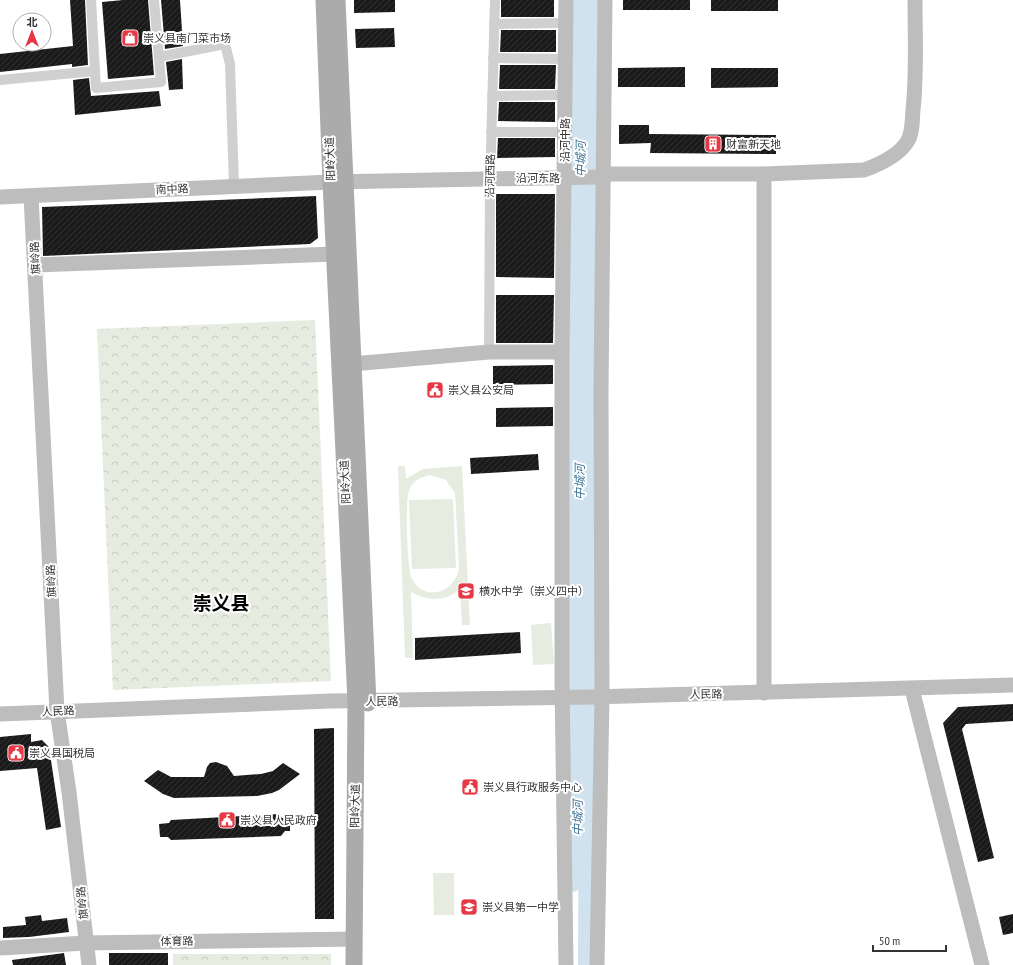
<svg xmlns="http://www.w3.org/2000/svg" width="1013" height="965" viewBox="0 0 1013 965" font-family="'PT Sans Narrow','Noto Sans SC',sans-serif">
  <defs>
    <pattern id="park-crowns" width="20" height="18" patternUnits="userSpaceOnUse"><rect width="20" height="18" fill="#e6ecdf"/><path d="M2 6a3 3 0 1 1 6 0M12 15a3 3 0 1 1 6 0" fill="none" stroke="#c6cbc0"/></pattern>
    <pattern id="building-hatch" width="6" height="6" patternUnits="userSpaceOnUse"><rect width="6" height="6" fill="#1a1a1a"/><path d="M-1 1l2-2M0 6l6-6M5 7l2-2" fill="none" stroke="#333"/></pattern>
  </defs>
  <rect width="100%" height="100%" fill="#fff"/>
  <g fill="#e6ecdf" fill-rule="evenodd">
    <path d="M398 466H405L406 479 423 469 462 466 470 625H462L460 590C444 601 429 602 411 592L413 658H405ZM430 475 446 480 455 493 459 566C458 591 425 604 412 579 407 571 405 500 409 491 412 481 421 477 430 475Z"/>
    <path d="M453 499 456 568 412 569 409 500Z"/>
    <path d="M551 623 554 664 533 665 531 625Z"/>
    <path d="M433 873H454V915H434Z"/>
  </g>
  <g fill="url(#park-crowns)">
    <path d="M315 320 331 681 113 690 97 329Z"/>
    <rect x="173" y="954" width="158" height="11"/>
  </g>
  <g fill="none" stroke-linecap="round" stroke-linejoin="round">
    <g stroke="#cfe2ee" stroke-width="18">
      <path d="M572 883 577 0"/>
      <path d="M587 965 591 0"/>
    </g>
  </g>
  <g fill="url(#building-hatch)">
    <path d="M70 0H85L88 65 72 67V64L0 72V54L73 46Z"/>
    <path d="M123 0H148L154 75 108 79 102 2Z"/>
    <path d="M161 0H180L183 46 165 49Z"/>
    <path d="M354 0H395V12L354 13Z"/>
    <rect x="501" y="0" width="53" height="17"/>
    <rect x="623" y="0" width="67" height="10"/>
    <rect x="711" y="0" width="67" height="11"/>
    <path d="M394 28 395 47 356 48 355 29Z"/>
    <path d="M501 30H556V52H500Z"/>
    <path d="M182 59 183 89 169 90 166 62Z"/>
    <path d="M500 65H556L555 89H499Z"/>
    <path d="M685 67V87H618V68Z"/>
    <path d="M711 68H778V87L711 88Z"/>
    <path d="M89 78 91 96 159 91 161 106 75 115 73 80Z"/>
    <path d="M499 102H555V122L498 121Z"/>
    <path d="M619 125H649V134L776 135V154L650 153 651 143 619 144Z"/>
    <path d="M498 138H555V157L497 158Z"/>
    <path d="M496 194H555L554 278 496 277Z"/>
    <path d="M316 196 318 238 310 244 43 256 42 207Z"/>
    <path d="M496 295H554L553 343H496Z"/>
    <path d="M553 365V384L493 385V366Z"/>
    <path d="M553 407V426L496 427V408Z"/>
    <path d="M538 454 539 470 471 474 470 458Z"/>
    <path d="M520 632 521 653 415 660V638Z"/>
    <path d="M1013 704V721L966 724 962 729 994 858 978 862 943 723 958 707Z"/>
    <path d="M334 728V919H315L314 729Z"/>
    <path d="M31 734V742L42 740 49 747 61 827 46 830 37 768 0 771V737Z"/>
    <path d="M216 762 227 766 234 776 261 774 273 771 283 763 300 774 279 790 272 793 257 796 174 798 163 794 144 781 158 770 171 777H204L207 767 210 763Z"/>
    <path d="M279 814 282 818H290V831H285L281 836 171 840 168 837H160L159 824 169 823 171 820Z"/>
    <path d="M1013 914V933L1003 935 999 917Z"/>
    <path d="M41 915 42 921 67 918 69 932 29 937 3 938V927L26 925 25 917Z"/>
    <path d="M64 953 66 965H13L12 960Z"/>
    <rect x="109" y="953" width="59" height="12"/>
  </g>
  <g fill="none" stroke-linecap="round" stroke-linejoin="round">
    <g stroke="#d0d0d0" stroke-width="10">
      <path d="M494 24 566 23"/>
      <path d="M159 57 225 44 230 64 234 186"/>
      <path d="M493 58 566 59"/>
      <path d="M95 71 96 88 161 82 154 0"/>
      <path d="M0 80 95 71 91 0"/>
      <path d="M492 96 566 95"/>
      <path d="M491 132H565"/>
      <path d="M489 352 490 186 495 0"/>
    </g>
    <g stroke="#bdbdbd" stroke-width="15">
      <path d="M764 174V693"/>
      <path d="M31 196 57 711 69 792 89 965"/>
      <path d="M0 197 331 182 596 177 609 174H764L864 170C878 165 898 156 907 142 913 133 912 121 913 110 917 73 915 37 915 0"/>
      <path d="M35 265 335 254"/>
      <path d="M352 364 489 352H562"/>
      <path d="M912 689 982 965"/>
      <path d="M0 714 331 701 592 697 1013 685"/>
      <path d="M0 948 86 943 354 939"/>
      <path d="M566 965 562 682V352L566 0"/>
      <path d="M597 965 602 697 601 391 605 0"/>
    </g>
    <g stroke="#ababab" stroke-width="17">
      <path d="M324 0 331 182 356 701 354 965"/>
      <path d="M337 0 368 703"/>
    </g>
  </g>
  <defs>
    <g id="shop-square" transform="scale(0.9)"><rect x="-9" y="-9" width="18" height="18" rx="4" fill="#e63946" stroke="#fff"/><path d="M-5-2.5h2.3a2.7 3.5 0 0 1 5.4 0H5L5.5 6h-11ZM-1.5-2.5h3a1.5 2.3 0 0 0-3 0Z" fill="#fff"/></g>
    <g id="building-square" transform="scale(0.9)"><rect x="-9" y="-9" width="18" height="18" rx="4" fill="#e63946" stroke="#fff"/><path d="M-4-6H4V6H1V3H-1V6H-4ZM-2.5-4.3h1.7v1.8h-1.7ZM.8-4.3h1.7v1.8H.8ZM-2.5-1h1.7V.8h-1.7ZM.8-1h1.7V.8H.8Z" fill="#fff"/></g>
    <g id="civic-square" transform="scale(0.9)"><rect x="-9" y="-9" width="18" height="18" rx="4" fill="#e63946" stroke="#fff"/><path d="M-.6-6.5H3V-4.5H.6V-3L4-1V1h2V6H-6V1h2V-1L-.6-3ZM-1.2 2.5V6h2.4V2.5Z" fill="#fff"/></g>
    <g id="school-square" transform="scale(0.9)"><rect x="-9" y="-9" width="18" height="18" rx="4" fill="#e63946" stroke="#fff"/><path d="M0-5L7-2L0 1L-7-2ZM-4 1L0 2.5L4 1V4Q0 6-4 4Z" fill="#fff"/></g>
  </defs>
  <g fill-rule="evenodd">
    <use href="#shop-square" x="130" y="38"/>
    <use href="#building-square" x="713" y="144"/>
    <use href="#civic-square" x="435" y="390"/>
    <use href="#school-square" x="466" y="591"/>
    <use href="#civic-square" x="16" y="753"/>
    <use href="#civic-square" x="470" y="787"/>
    <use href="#civic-square" x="227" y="820"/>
    <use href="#school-square" x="469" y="907"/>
  </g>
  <g text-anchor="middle" stroke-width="4" stroke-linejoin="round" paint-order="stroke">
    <g font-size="11" fill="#333" stroke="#fff" text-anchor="start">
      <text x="143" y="42">崇义县南门菜市场</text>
      <text x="726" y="148">财富新天地</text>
      <text x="448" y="394">崇义县公安局</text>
      <text x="479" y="595">横水中学（崇义四中）</text>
      <text x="29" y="757">崇义县国税局</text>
      <text x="483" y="791">崇义县行政服务中心</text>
      <text x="240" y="824">崇义县人民政府</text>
      <text x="482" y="911">崇义县第一中学</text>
    </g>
    <g font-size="11" fill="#333" stroke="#fff">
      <text transform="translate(565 140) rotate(-90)" y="4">沿河中路</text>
      <text transform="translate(330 159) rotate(-92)" y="4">阳岭大道</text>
      <text transform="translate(490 176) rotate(-89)" y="4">沿河西路</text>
      <text x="538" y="182">沿河东路</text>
      <text transform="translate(172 189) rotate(-3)" y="4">南中路</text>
      <text transform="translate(35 258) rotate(-93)" y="4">旗岭路</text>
      <text transform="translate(345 482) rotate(-93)" y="4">阳岭大道</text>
      <text transform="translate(51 581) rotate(-93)" y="4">旗岭路</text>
      <text transform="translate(706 694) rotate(-1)" y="4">人民路</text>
      <text x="382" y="705">人民路</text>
      <text transform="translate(58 711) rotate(-3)" y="4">人民路</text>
      <text transform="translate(355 806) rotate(-89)" y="4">阳岭大道</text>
      <text transform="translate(82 903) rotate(-96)" y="4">旗岭路</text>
      <text transform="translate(177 941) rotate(-1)" y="4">体育路</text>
    </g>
    <g font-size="12" font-style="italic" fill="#3f7597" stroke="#fff">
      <text transform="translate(581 159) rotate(-90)" y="4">中城河</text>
      <text transform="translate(580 482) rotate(-90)" y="4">中城河</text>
      <text transform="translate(578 818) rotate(-90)" y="4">中城河</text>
    </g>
    <g font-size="19" font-weight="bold" fill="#000" stroke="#fff">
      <text x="221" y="610">崇义县</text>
    </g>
  </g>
  <g transform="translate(32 32)"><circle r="19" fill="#ffffff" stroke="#adadad"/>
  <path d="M0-3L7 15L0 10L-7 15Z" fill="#e63946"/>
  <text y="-6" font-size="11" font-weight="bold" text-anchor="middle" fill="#333333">北</text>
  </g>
  <path d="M873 945v6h73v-6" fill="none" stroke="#333333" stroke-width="2"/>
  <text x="879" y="945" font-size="12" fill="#333333" stroke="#ffffff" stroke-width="3" paint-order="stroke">50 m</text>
</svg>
